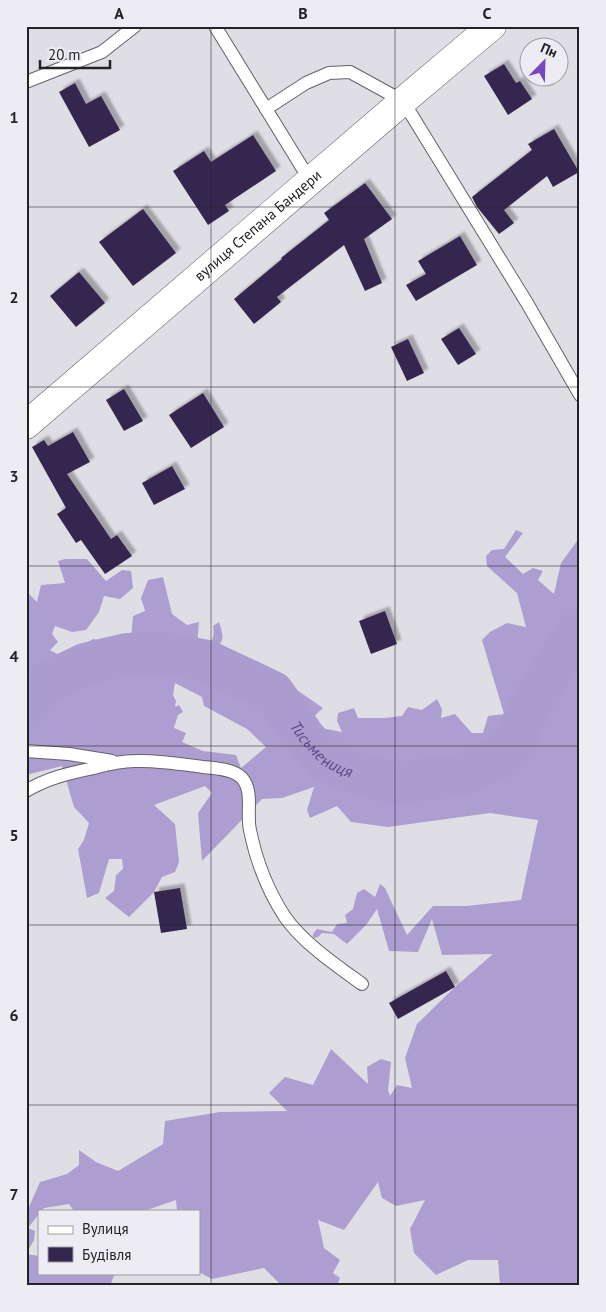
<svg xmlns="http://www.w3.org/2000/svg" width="606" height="1312" viewBox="0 0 606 1312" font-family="'PT Sans',sans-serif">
  <defs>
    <filter id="shadow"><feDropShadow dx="4.5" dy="-4.5" stdDeviation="1" flood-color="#0004"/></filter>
  </defs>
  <rect width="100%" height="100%" fill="#e0dee5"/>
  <g fill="#ad9ed1" fill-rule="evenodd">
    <path d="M516 530 523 533 505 557 523 574 533 568 543 571 538 580 554 594 561 563 580 537V1286H500L498 1260H468L436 1275 414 1253 410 1229 425 1200 396 1206 382 1198 378 1182 344 1230 318 1220 324 1248 340 1260 333 1273 340 1278 337 1286H282L264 1268 212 1279 199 1272V1211H177L176 1200 144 1211H74L69 1204 44 1208 41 1211H39V1214L28 1228 35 1231 34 1240 26 1254V1206L29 1207 40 1182 67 1174 79 1165V1150L96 1162 118 1171 163 1144 165 1121 220 1112 287 1111 269 1093 285 1077 313 1085 331 1049 368 1084 367 1067 381 1059 391 1062 388 1090 390 1096 397 1085 412 1088 405 1058 417 1024 455 987 493 954 442 955 432 919 418 952 389 951 377 909 366 925 347 944 334 934 322 933 318 937 313 938V934L317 929 332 932 337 924 347 923 345 915 353 909 357 893 364 889 375 897 380 884 385 888 407 935 433 906H466L521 900 538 820 490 813 388 827 351 822 337 806 310 818 307 810 314 787 282 798 262 799 202 861 198 813 212 793 205 786 154 805 175 824 179 862 175 872 162 877 154 892 129 917 105 898 114 891 116 875 123 869 122 859H109L99 893 87 898 78 849 84 840 89 823 74 807 62 766 26 775V597L29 594 37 602 41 585 65 583 58 561 65 559H87L106 581 122 570 131 571 133 588 120 599 104 596 99 612 86 630 72 632 55 626 52 634 58 642 50 650 70 661 77 648 93 639 125 645 131 637 133 616 145 611 141 598 148 580 163 577 172 614 187 625 199 622 196 658C207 650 216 641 213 626L219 622C227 646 220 639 210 657 208 660 208 665 207 669L228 664 247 687 275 675 323 708 310 720 321 728 342 732 337 721 338 713 354 708 358 718H385L402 716 408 707 422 710 437 699 442 709 441 718 455 714 472 733H483L488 716 504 714 482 640 490 632 507 623 526 627 517 593 487 566 486 556 492 550 504 549ZM114 657 135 663 86 676 84 660ZM175 683 202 697 204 706 247 729 266 747 241 768 236 755 203 751 182 742 186 733 174 728 178 715 183 712 179 705 175 707 176 701 173 695Z"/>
    <path d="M26 1254 39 1256V1273H115L110 1286H26Z"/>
  </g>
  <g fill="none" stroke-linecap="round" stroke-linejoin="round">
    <path stroke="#aa9cce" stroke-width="42" id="s1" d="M26 703 46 683 85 664 127 654 164 653 207 661 273 692 305 738 325 760 343 769 369 777 397 783 462 775 497 759 516 739 527 713 541 687 580 628"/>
  </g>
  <g fill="#352650" filter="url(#shadow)">
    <path d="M504 64 516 83 520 81 532 99 508 115 484 76Z"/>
    <path d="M75 83 86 104 101 96 120 130 89 147 59 92Z"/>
    <path d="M554 129 579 172 553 187 547 176 504 210 514 223 499 234 477 207 472 197 532 150 528 144Z"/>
    <path d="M253 135 276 171 225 205 229 211 208 225 173 171 204 151 211 162Z"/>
    <path d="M365 183 392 219 364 239 382 283 365 291 344 245 277 297 281 302 254 324 234 299 282 259 281 258 329 220 324 213Z"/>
    <path d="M143 209 176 253 133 286 99 242Z"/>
    <path d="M460 236 477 265 416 301 406 285 426 274 418 261Z"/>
    <path d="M79 272 105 303 76 327 50 296Z"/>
    <path d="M459 328 476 354 458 365 441 339Z"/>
    <path d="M408 339 424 373 407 381 391 347Z"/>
    <path d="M124 389 143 421 124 431 106 400Z"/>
    <path d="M203 393 224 427 191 448 169 415Z"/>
    <path d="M73 432 90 462 67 474 111 539 117 535 132 556 105 574 81 540 76 543 57 514 66 508 32 447 44 440 48 446Z"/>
    <path d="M172 466 185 489 154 505 142 483Z"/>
    <path d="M385 611 397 644 371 654 359 621Z"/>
    <path d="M180 888 187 929 161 933 154 892Z"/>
    <path d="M446 971 455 987 398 1019 389 1003Z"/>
  </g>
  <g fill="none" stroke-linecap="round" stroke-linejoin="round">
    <g stroke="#636267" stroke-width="14">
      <g id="lane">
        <path d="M215 26 311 182"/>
        <path d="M26 82 102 52 135 26"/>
        <path d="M266 109 306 83 329 73 350 72 403 101 527 303 580 395"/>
        <path d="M26 751 69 754 112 761"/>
        <path d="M26 791C47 778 70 773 94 768 108 764 121 761 135 761 158 760 181 764 203 767 215 768 234 769 242 778 254 792 246 813 250 830 256 860 268 891 285 917 303 943 337 966 362 984"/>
      </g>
    </g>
    <g stroke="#636267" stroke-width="29">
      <g id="secondary">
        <path id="s2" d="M26 425 403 101 492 26"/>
      </g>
    </g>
    <use href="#lane" stroke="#fff" stroke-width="12"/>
    <use href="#secondary" stroke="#fff" stroke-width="28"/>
  </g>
  <path fill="none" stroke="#232225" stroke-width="1" stroke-opacity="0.55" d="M211 26V1286M395 26V1286M26 207H580M26 387H580M26 566H580M26 746H580M26 925H580M26 1105H580"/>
  <g text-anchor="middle" stroke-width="5" stroke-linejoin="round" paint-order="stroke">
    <g font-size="15" fill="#232225" stroke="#edecf2">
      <text dy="5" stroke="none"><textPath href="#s2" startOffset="306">вулиця Степана Бандери</textPath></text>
    </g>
    <g font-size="16" font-style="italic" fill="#5c4687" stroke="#edecf2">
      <text dy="6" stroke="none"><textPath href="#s1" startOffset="345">Тисьмениця</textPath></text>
    </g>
  </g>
  <rect width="606" height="1312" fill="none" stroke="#edecf2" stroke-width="55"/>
  <rect x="38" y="1210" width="162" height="65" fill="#edecf2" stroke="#9c9ba0"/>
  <rect x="48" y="1226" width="25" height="8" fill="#ffffff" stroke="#9c9ba0"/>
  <text x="82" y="1234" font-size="15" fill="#232225">Вулиця</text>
  <rect x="48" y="1247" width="25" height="15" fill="#352650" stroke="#9c9ba0"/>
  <text x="82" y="1260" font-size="15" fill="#232225">Будівля</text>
  <g transform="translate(544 62) rotate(23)"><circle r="24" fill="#edecf2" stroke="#9c9ba0"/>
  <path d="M0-4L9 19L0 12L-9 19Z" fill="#7648c0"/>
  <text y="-8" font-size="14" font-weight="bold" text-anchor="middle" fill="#232225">Пн</text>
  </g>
  <path d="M40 60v8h70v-8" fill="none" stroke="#232225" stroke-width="2.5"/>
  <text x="48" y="60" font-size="15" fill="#232225" stroke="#edecf2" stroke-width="4" paint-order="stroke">20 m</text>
  <rect x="28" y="28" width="550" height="1256" fill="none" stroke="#232225" stroke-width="2"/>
  <g font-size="16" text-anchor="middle" font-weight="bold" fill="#232225">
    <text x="119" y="19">A</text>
    <text x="303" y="19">B</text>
    <text x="487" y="19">C</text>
    <text x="14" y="123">1</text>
    <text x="14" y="303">2</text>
    <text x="14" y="482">3</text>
    <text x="14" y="662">4</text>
    <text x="14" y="841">5</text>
    <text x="14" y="1021">6</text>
    <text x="14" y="1200">7</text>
  </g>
</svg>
